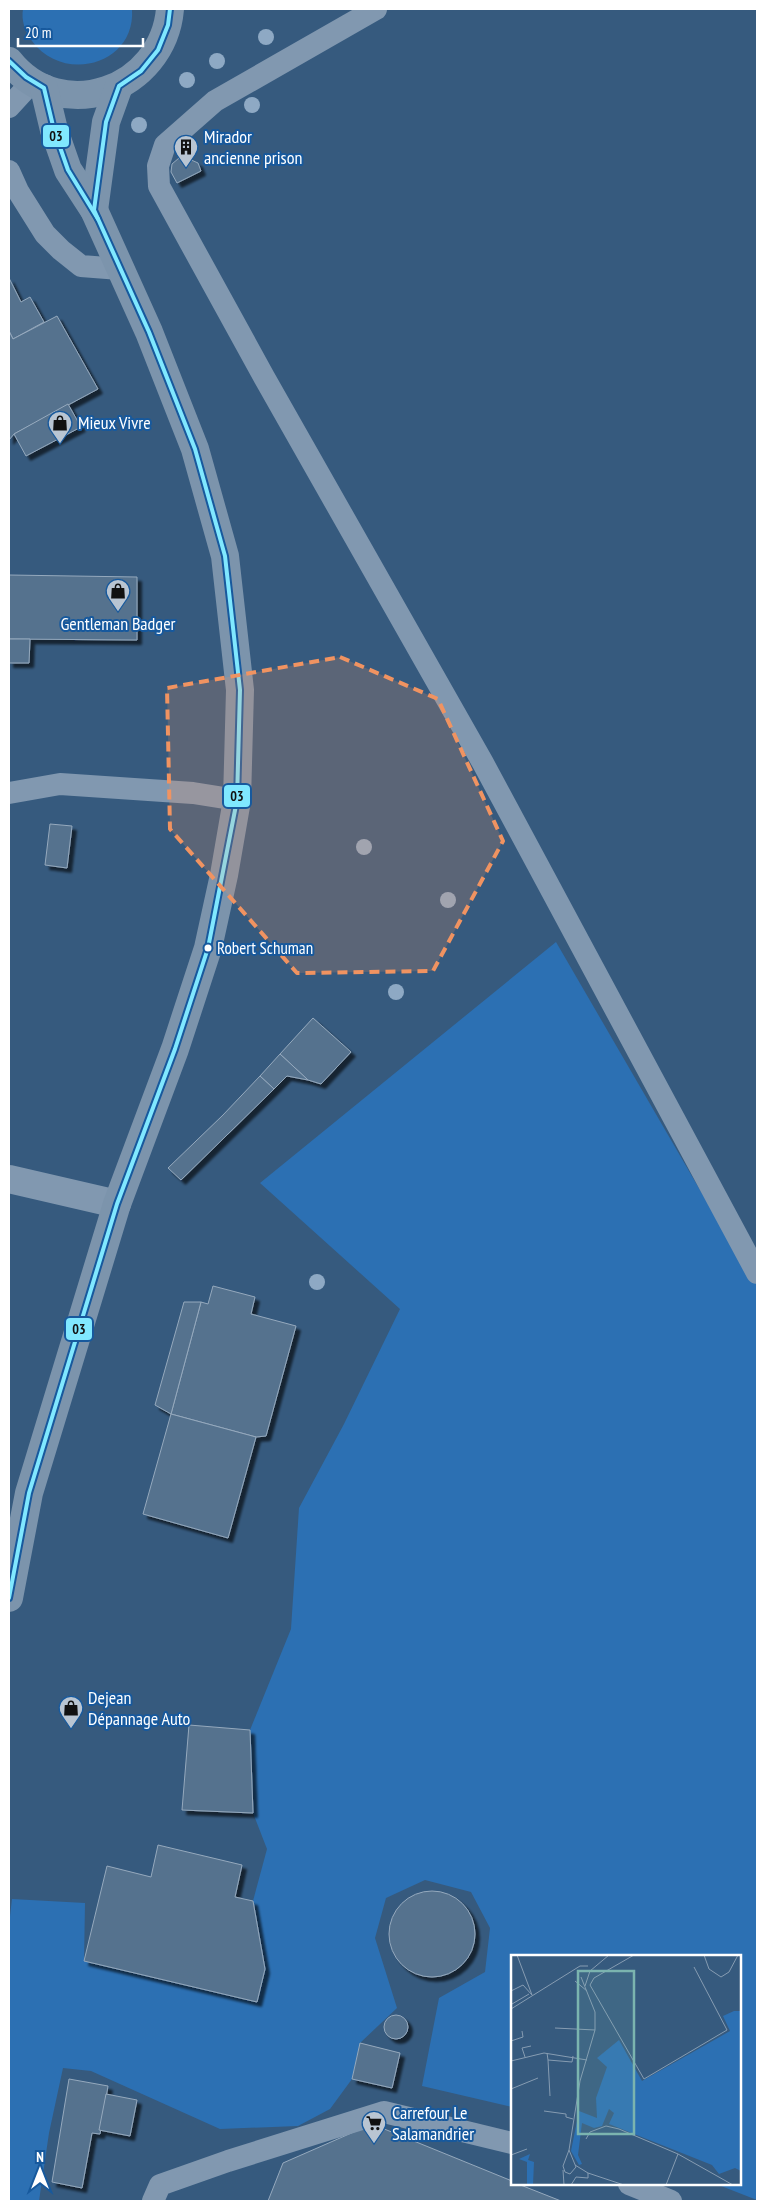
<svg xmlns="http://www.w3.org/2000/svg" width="766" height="2210" viewBox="0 0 766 2210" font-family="'PT Sans Narrow',sans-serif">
  <defs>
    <filter id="shadow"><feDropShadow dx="4.5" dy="4.5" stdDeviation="1" flood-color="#0009"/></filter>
  </defs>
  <rect width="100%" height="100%" fill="#365a7e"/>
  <g fill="#2c70b3">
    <path d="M23 9H132C136 65 63 84 32 41 25 32 21 20 23 9Z"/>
    <path d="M556 942 700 1190 757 1284V2200L716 2184H740V1956H512V2107L422 2086 439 1998 485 1972 490 1928 471 1892 425 1880 386 1898 375 1938 397 2008 360 2043 352 2079 330 2109 298 2126 220 2129 91 2071 63 2068 49 2133 39 2201H9V1925L12 1899 85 1903 84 1961 257 2002 265 1969 253 1901 267 1849 253 1813 250 1730 291 1629 299 1508 344 1424 400 1309 260 1183Z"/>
  </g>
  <g fill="#55728e" stroke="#95a9bd" filter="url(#shadow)">
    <path d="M179 158 189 159 198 163 201 171 177 183 171 172 172 164Z"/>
    <path d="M9 278 21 302 30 297 44 322 13 339 9 331Z"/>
    <path d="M57 316 98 389 14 434 9 440V331L13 339Z"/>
    <path d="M68 404 81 427 26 456 14 434Z"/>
    <path d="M9 575 137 577V640L9 639Z"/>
    <path d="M9 639H30L29 663H9Z"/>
    <path d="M50 824 72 826 67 868 45 865Z"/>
    <path d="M313 1018 351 1052 321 1084 308 1080 280 1054Z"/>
    <path d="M280 1054 308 1080 287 1076 274 1089 260 1076Z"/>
    <path d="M260 1076 274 1089 181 1180 168 1168 223 1115Z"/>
    <path d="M213 1286 255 1297 251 1314 296 1326 266 1436 256 1437 171 1414 201 1302 208 1304Z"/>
    <path d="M184 1302H201L171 1414 155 1405Z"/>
    <path d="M171 1414 256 1437 228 1538 143 1514Z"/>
    <path d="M189 1725 250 1730 253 1813 182 1810Z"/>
    <path d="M158 1845 242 1865 235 1897 253 1901 265 1969 257 2002 84 1961 107 1866 151 1877Z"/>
    <circle cx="432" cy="1934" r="43"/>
    <circle cx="396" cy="2027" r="12"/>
    <path d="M360 2043 400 2053 392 2088 352 2079Z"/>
    <path d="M69 2079 108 2086 100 2134 92 2133 82 2188 52 2182Z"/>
    <path d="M106 2094 137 2100 130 2136 99 2130Z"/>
    <path d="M372 2124 512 2181V2184H518L561 2201H268L283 2163Z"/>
  </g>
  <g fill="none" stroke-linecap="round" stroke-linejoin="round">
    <g stroke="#8198b0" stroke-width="22">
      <path d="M376 9 215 101 165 145 158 166 159 186 264 377 483 763 757 1273"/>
      <path d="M9 107 32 82"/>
      <path d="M9 171 18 191 45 234 61 250 81 266 120 269"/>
      <path d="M9 793 60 784 193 793 237 800"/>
      <path d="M629 2184 671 2201"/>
      <path d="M153 2201 160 2185 228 2161 384 2112 512 2143"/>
    </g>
    <path stroke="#8198b0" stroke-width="28" d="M9 1179 117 1204"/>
    <g stroke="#7c94ac" stroke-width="28">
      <path d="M9 61C61 127 163 90 170 9"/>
      <path d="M94 210 106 122 119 86"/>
      <path d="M9 1598 29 1493 117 1204 175 1049 208 948 224 875 237 800 240 690 225 556 195 449 149 332 94 210 68 170 54 130 44 88"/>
    </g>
    <g stroke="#17599d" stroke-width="8">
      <g id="bus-1">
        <path d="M9 61 26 77 44 88 54 130 68 170 98 219"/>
        <path d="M9 1598 29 1493 117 1204 175 1049 208 948 237 800 240 690 225 556 195 449 149 332 94 210 106 122 119 86 141 71 158 50 168 25 170 9"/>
      </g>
    </g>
    <use href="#bus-1" stroke="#80e8ff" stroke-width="4"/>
  </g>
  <g fill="#8ea9c4">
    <circle cx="266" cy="37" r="8"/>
    <circle cx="217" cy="61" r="8"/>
    <circle cx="187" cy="80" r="8"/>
    <circle cx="252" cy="105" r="8"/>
    <circle cx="139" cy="125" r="8"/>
    <circle cx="364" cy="847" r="8"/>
    <circle cx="448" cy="900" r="8"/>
    <circle cx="396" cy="992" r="8"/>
    <circle cx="317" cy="1282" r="8"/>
  </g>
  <path fill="#f09361" fill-opacity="0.2" stroke="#f09361" stroke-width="4" stroke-dasharray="10 6" stroke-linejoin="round" d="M340 657 438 699 503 841 433 971 297 973 170 829 167 688Z"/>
  <defs>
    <g id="building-pin" transform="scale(1.25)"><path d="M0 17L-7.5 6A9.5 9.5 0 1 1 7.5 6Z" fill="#b9c5d2" stroke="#17599d"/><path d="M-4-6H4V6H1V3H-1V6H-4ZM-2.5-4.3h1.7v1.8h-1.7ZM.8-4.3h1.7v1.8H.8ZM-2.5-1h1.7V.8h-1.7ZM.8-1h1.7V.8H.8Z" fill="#111"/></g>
    <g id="shop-pin" transform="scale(1.25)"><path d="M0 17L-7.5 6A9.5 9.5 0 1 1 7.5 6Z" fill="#b9c5d2" stroke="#17599d"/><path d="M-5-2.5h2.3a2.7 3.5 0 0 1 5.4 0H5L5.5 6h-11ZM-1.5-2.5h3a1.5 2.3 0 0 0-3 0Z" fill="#111"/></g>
    <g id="supermarket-pin" transform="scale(1.25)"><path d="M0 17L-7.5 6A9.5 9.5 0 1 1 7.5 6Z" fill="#b9c5d2" stroke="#17599d"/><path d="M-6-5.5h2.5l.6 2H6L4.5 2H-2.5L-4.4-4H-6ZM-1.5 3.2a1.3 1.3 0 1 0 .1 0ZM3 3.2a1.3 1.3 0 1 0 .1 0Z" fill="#111"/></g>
  </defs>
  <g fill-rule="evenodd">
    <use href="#building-pin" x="186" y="147"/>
    <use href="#shop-pin" x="60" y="423"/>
    <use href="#shop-pin" x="118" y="591"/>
    <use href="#shop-pin" x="71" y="1708"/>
    <use href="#supermarket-pin" x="374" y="2123"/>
  </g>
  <circle fill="#fff" stroke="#17599d" stroke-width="2" cx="208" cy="948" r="4.5"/>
  <g text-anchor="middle" stroke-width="4" stroke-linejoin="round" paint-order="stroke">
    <g font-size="17" fill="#fff" stroke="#17599d" text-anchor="start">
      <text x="217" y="954">Robert Schuman</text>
    </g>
    <g font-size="18" fill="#fff" stroke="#17599d" text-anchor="start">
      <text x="204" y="143">Mirador<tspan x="204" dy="21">ancienne prison</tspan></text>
      <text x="78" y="429">Mieux Vivre</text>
      <text x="118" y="630" text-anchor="middle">Gentleman Badger</text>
      <text x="88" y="1704">Dejean<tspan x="88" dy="21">Dépannage Auto</tspan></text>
      <text x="392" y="2119">Carrefour Le<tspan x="392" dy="21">Salamandrier</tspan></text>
    </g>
  </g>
  <g transform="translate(511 1955)">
    <rect width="230" height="230" fill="#365a7e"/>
    <path d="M223 56H230V216L224 213 208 219 201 210 98 169 103 158 98 154 91 171 83 173 71 168 67 200 71 209 68 210 60 196 68 156 86 163 85 143 96 112 86 103 108 85 131 126 219 76 212 61ZM19 199 17 205 23 207 22 230H16V207L8 204Z" fill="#2c70b3"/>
    <path fill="none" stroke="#869cb2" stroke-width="1" d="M6 0 21 40M123 0 83 23 79 30 133 124 216 75 183 12M193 0 198 14 210 22 218 17 227 0M64 26 76 36M74 31 79 16 98 0M0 36 12 30 21 40M1 49 18 39M0 54 69 11H77M44 73 84 75M0 86 12 82 11 76M36 98 37 105 61 107 62 101M14 102 11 93 20 91M37 105 39 141M0 106 33 98 76 105M0 134 27 123M33 156 55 159V162L62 164M75 184 79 177 95 171 108 174 167 199 222 230M58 195 65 212 59 219 54 217 52 211 58 195 69 126 84 75V57L70 22M0 200 16 194M64 210 77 218 113 230M52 215 53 230M60 230 65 222 77 223V218M155 230 167 199"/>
    <path fill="#7bb4af" fill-opacity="0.15" stroke="#7bb4af" stroke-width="2.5" d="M67 16H123V179H67Z"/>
    <rect width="230" height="230" fill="none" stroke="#fff" stroke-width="2.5"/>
  </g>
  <g stroke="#17599d" stroke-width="2">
    <rect x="42" y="124" width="28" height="24" rx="5" fill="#80e8ff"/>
    <rect x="223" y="784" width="28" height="24" rx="5" fill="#80e8ff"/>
    <rect x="65" y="1317" width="28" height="24" rx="5" fill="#80e8ff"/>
  </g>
  <g font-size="14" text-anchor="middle" font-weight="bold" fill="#111">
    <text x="56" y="141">03</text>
    <text x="237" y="801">03</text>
    <text x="79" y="1334">03</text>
  </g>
  <rect width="766" height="2210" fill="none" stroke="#ffffff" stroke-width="20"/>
  <g transform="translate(40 2170)" stroke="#17599d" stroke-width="4" paint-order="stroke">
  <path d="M0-4L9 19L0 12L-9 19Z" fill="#ffffff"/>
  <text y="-8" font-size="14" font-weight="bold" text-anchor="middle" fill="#ffffff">N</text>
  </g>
  <path d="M18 38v8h125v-8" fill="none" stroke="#ffffff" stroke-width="2.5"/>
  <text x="25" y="38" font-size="15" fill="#ffffff" stroke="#17599d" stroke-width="4" paint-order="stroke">20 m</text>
</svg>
